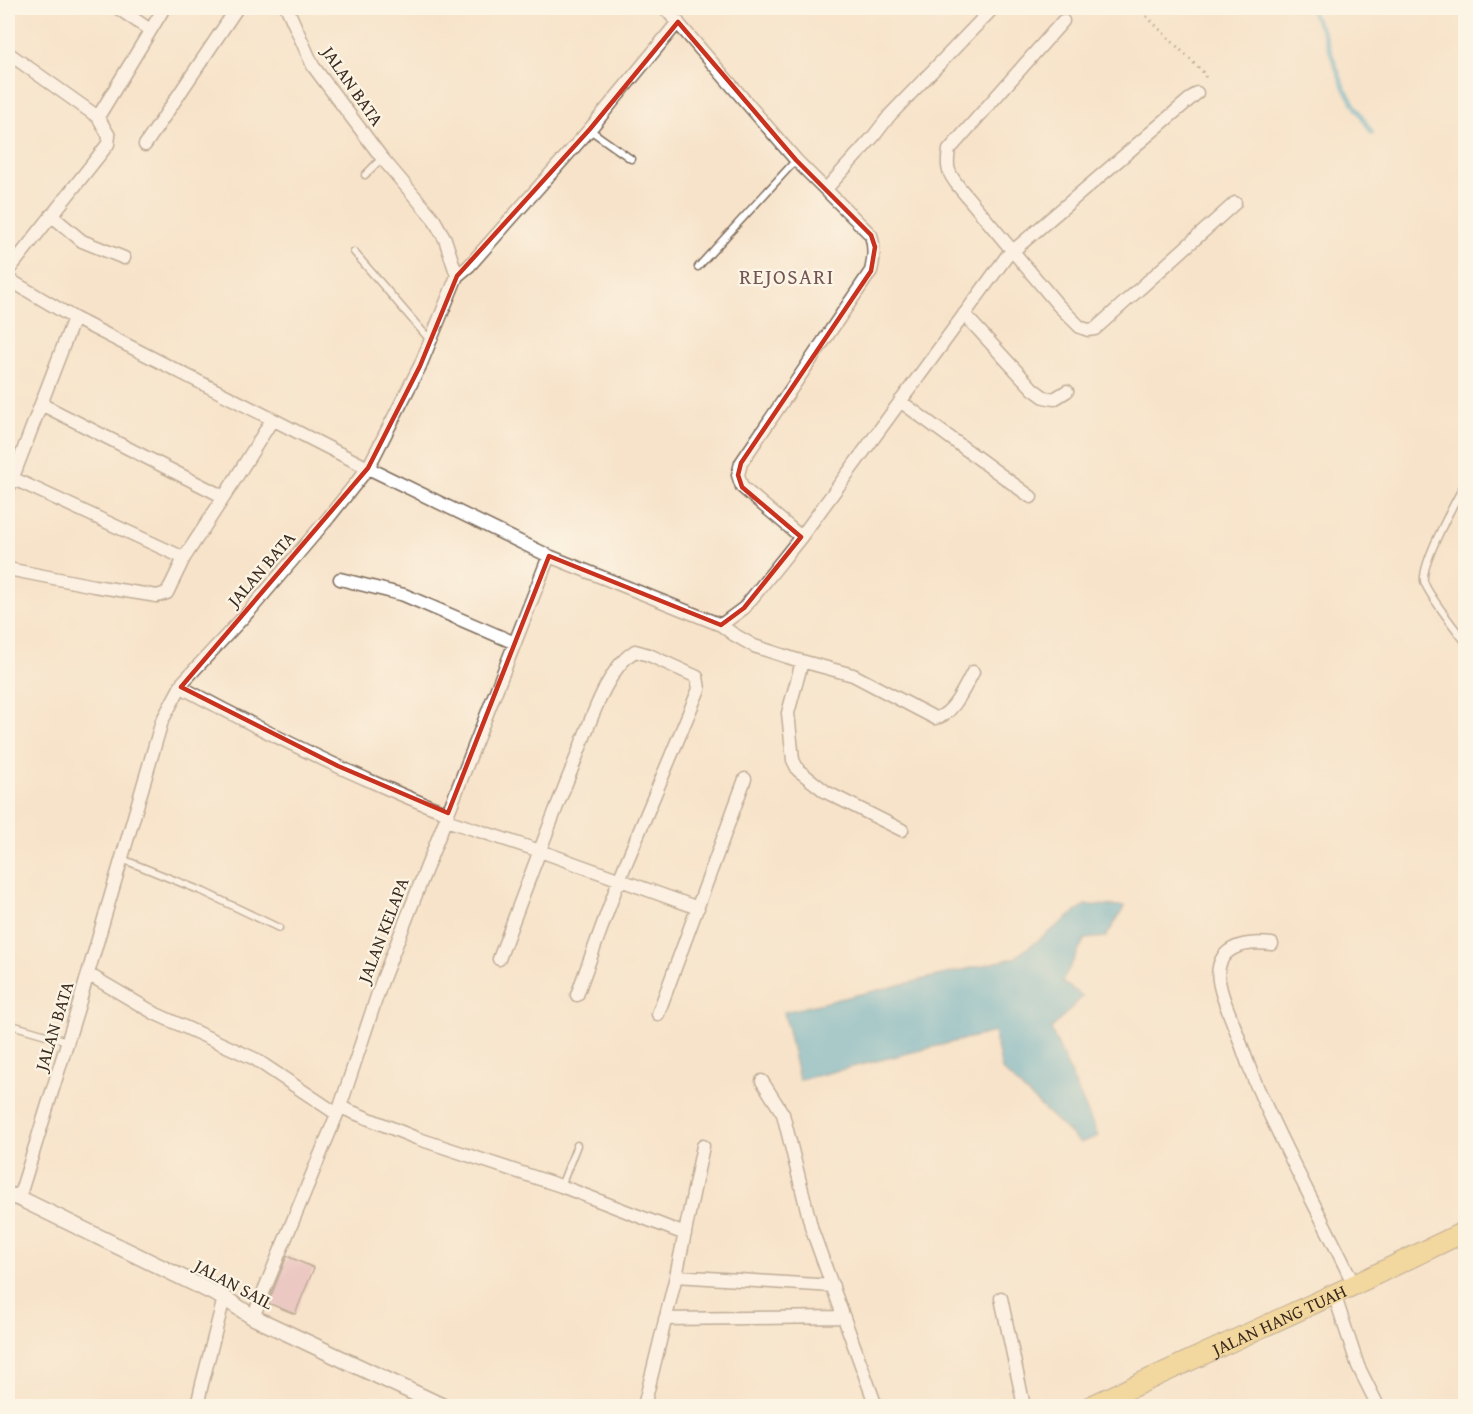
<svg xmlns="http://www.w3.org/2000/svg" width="1473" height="1414" viewBox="0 0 1473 1414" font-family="'Gentium Book Plus',serif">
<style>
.water{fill:#47a8c6;stroke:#416972;stroke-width:1.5}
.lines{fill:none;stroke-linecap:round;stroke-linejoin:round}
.stream{stroke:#47a8c6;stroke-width:4.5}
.building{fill:#dca6b9}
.service-casing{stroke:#7d6b5a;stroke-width:9}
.minor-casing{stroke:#7d6b5a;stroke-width:15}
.tertiary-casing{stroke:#7d6b5a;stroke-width:18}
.primary-casing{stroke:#7d6b5a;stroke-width:22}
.path{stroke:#7d6b5a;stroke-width:3;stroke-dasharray:1.5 4.5;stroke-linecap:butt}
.service{stroke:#fff;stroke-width:6}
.minor{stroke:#fff;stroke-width:12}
.tertiary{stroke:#fff;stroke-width:15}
.primary{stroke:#eac769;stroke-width:20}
.marked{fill:none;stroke:#c8321e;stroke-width:4.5;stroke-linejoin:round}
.labels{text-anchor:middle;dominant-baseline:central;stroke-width:4.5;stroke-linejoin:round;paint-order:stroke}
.street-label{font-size:18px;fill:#3b2a1e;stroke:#fcf5e5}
.quarter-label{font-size:21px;letter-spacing:1.5px;fill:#735554;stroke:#fcf5e5}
</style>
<rect width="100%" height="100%" fill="#fcf5e5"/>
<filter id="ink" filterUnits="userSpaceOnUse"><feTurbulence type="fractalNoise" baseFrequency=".0167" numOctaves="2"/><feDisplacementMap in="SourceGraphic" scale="12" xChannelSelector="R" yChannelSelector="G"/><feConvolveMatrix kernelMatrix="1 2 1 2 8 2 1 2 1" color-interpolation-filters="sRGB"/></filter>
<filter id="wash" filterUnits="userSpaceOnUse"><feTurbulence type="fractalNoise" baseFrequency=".008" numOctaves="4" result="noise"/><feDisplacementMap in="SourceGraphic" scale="24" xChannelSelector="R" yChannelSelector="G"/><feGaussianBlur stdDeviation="1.35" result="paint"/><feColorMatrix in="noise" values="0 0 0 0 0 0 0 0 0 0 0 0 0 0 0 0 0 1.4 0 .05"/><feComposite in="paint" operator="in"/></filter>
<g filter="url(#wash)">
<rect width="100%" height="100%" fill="#f7e3ca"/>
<!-- water -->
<path class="water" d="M1085 905 1125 906 1106 937 1085 939 1062 982 1083 996 1051 1029 1098 1136 1080 1143 1002 1070 994 1032 799 1080 784 1012 1014 958Z"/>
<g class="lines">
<!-- stream -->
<path class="stream" d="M1309 8 1323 32 1344 88 1372 133"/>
</g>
<g id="blocks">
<!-- building -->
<path class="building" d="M287 1256 314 1268 295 1314 268 1303Z"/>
</g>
</g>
<g filter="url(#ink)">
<use href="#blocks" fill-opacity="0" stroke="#7d6b5a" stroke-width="1.5"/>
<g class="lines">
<defs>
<path id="service" d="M590 130 631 159
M365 175 382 158
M354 252 430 340
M698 267 796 160
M1466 481C1456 500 1421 563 1424 581 1426 592 1457 631 1466 643
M122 859 204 892 279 928
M8 1024 67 1041
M561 1186 577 1145"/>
<path id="minor" d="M118 8 150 30
M665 8 796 160 871 235C875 248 874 258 871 271L741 463 738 475 742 487 801 537
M1063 21 949 150C946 168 948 173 959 187L1058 305 1080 327 1088 330 1095 329 1235 203
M8 53 98 117
M145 145 237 8
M826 189 873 137 890 115 993 8
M51 215 82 241 124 258
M8 271 108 144 109 136 98 117 164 8
M457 276 469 266 590 129 678 22
M8 279 74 318 368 468 549 556 721 625 744 608 801 537 1007 256 1197 93
M964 314 1033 389 1044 397 1054 399 1067 391
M900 401 1031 497
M41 404 224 497
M12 478 184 558
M8 490 74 318
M8 569 94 586 157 596 167 593 184 558 224 497 272 420
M340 579 404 595 515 643
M721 625 733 634 754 646 794 659 853 675 935 718C953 716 965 686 973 672
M802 662 788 713 793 760 798 770 826 792 902 830
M181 687C235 716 290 744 346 770 380 785 413 801 448 813
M446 820 540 851 698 908
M1272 944C1253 942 1224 943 1219 967 1215 986 1232 1018 1238 1036 1244 1052 1249 1068 1256 1084 1285 1152 1322 1217 1354 1285
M499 959C523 895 547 830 573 766 583 741 593 710 606 686 614 672 621 660 635 651L649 655 697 677 699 689 619 880 577 995
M88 974 156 1014 255 1059 337 1114
M658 1014 745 779
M762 1081 783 1114 812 1230 876 1406
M340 1107 416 1138 561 1186 685 1234
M19 1198 77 1011 162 721 183 682 251 609 329 517 368 468 420 366 457 276 445 239 433 218 382 158 313 66 287 8
M676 1276 833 1286
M1334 1294 1358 1366 1378 1406
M1001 1298 1024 1406
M253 1317 340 1107 382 981 549 556
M665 1319 844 1317
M197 1406 202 1384 224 1298
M644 1406 676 1276 703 1146"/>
<path id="tertiary" d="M8 1195 19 1198 224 1298 253 1317 442 1406"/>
<g id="primary">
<path id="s1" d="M1091 1406 1354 1285 1466 1231"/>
</g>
</defs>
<!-- service casing -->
<use href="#service" class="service-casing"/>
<!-- minor casing -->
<use href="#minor" class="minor-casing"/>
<!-- tertiary casing -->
<use href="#tertiary" class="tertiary-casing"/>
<!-- primary casing -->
<use href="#primary" class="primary-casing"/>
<!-- path -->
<path class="path" d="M1138 8 1205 74 1206 82"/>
<!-- service -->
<use href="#service" class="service"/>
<!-- minor -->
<use href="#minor" class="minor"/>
<!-- tertiary -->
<use href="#tertiary" class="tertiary"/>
<!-- primary -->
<use href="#primary" class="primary"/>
</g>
</g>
<!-- marked area -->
<path d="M0 0H1473V1414H0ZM678 22 796 160 871 235 875 247 871 271 741 463 738 475 742 487 801 537 744 608 721 625 549 556 448 813 338 766 181 687 368 468 420 366 457 276 590 129Z" fill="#f7e3ca" fill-opacity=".55" fill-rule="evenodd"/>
<path class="marked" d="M678 22 796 160 871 235 875 247 871 271 741 463 738 475 742 487 801 537 744 608 721 625 549 556 448 813 338 766 181 687 368 468 420 366 457 276 590 129Z"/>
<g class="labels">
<!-- street labels -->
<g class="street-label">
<text transform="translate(353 86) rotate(55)">JALAN BATA</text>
<text transform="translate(261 569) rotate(-49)">JALAN BATA</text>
<text transform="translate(383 930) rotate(-69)">JALAN KELAPA</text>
<text transform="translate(54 1026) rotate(-73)">JALAN BATA</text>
<text transform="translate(234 1284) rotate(28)">JALAN SAIL</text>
<text stroke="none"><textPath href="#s1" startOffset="207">JALAN HANG TUAH</textPath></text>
</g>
<!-- quarter labels -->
<g class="quarter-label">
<text x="787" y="276">REJOSARI</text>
</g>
</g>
<!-- margin -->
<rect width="1473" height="1414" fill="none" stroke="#fcf5e5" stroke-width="30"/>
</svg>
